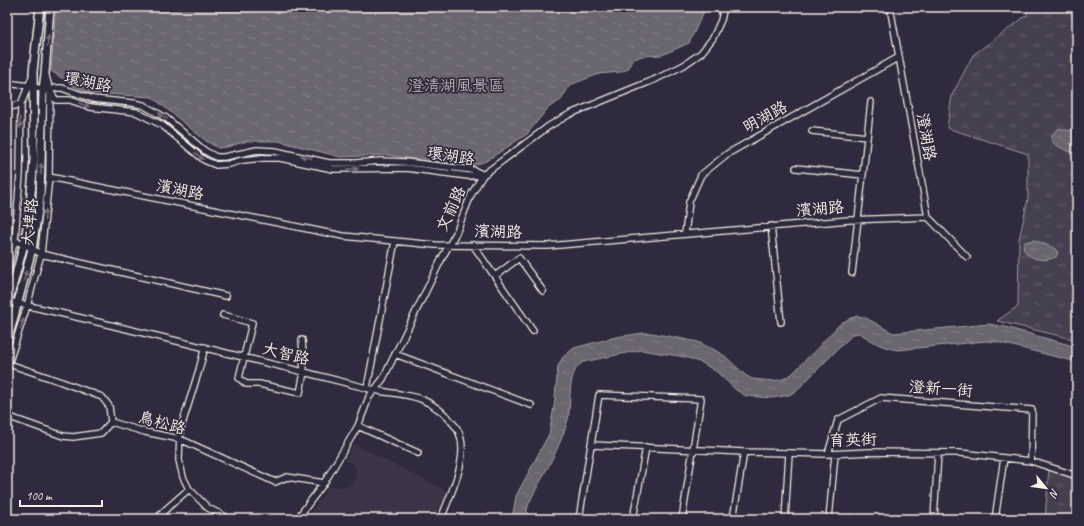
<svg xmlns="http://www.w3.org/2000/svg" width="1084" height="526" viewBox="0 0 1084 526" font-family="Caveat,'LXGW WenKai TC',sans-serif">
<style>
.built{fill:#3b3647}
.grass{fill:url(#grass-tufts);stroke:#9c989c}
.water{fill:url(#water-ripples);stroke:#a19ea0}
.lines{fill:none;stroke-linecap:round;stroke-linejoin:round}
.minor-casing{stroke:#f4f1e8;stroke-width:8}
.major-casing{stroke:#f4f1e8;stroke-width:10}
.minor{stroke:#2f2a3d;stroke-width:5.5}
.major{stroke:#2f2a3d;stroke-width:7}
.oneway{fill:#747079}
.labels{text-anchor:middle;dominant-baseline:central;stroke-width:3.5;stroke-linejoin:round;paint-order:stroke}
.street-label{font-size:16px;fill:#f4f1e8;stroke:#2f2a3d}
.park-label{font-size:16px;fill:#b7b3b3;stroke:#2f2a3d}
</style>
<defs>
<pattern id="grass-tufts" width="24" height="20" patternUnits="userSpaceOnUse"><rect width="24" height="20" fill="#454050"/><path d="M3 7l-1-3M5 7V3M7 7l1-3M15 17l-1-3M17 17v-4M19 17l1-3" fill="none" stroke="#605c69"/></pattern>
<pattern id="water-ripples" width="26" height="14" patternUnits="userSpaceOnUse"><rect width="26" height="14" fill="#6a6670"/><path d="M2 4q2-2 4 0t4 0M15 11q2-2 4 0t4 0" fill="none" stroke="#807c84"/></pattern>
</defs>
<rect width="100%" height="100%" fill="#2f2a3d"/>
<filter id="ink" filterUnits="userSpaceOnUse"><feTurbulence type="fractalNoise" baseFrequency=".025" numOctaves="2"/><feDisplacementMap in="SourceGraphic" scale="8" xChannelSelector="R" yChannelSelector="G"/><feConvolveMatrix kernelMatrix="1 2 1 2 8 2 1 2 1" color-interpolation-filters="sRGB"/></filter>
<g filter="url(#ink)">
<!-- built -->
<path class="built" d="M354 444 447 491 436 519H307L329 486 346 487 356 479 357 471 352 463 345 461Z"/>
<!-- grass -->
<path class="grass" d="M1028 7H1077V340L997 321 1018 306 1019 240 1028 198V154L947 128 952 95 973 55 1027 15Z
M1049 467 1077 476V519H1045Z"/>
<!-- water -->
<path class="water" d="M56 7H706L689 43 662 55 642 56 632 60 628 69 621 72 599 74 570 85 561 100 548 108 527 134 486 161 469 167 386 155 341 157 278 141H247L227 147 218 148 206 141 152 97 89 93 75 87 51 71Z
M1060 128 1065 130 1077 131V153C1068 152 1058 147 1051 141 1052 134 1054 131 1060 128Z
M1034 240 1054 248 1058 252 1056 257C1044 262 1029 260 1023 248L1025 242Z
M858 316 866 318 893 333 989 324 1005 327 1077 347V362L997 342 986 341 898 350C882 348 872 341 859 333L853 334 796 391 789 395 772 398 746 396 736 390 717 372 702 363 685 357 641 350 583 362C566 373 572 401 568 419 562 445 541 479 529 503L527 510V519H512L516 496 549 434 554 407 558 366 563 357 574 348 616 337 643 333H652L698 342 713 349 725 356 745 375 752 379 774 381 783 379 792 374 841 323 851 318Z"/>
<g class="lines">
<defs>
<path id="minor" d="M890 7 928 217 967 257
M7 83 29 86 46 90
M50 91 56 100H70L90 107 136 112 162 125 204 160 216 165 229 164 243 160 263 158H280L333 169 406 168 468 176 483 175
M50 91 55 88H62L93 99 133 103 143 105 166 118 205 151 216 157H224L257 150 275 151 329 163H356L381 161 405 162 473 170 482 174
M7 108 21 104
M812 131 867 137
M796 168 863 175
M49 177 343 236 435 245 548 246 849 220 928 217
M771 226 781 322
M685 234 689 202 701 175 727 154 899 57
M7 238 24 244 41 254 226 296
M473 245 533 331
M7 270 15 240 20 174 21 104 32 77
M852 273 871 102
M495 276 519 258 543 291
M7 301C106 323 205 348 304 372 327 378 350 384 374 390 389 393 407 394 421 399 435 405 447 415 456 427 473 452 450 494 441 519
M223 315 252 323 239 378 246 384H259L300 393 304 372 302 340
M205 347 199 370 180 431 179 460 183 477 189 489 208 508 230 519
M395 354 531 405
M9 364 59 381 102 397 109 406 111 422 145 432 180 439 275 482 287 477 324 483
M7 368 27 306 41 254 49 177 50 91 46 76
M367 388 395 241
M7 416 63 436 73 437 101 433 111 422
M358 426 418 453
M592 445 744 452
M828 454 838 420 881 398 1032 410 1031 461
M157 519 165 510 189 489
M297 519 324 483 358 426 369 397 383 379 443 256 456 233 471 195 483 175 549 126 570 114 656 79 684 65 701 53 713 38 721 20 724 7
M579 519 599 395 701 399 682 519
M633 519 646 447
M733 519 744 452 828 454 871 452 960 453 1031 461 1077 476
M785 519 789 453
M829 519 835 454
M843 519 851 518 852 519
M934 519 938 453
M995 519 1004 458"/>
<path id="major" d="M7 307 24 244 29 216 34 159 33 72 40 7
M7 343 32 249 40 198 43 89 45 74 50 7"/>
</defs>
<!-- minor casing -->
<use href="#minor" class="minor-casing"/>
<!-- major casing -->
<use href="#major" class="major-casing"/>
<!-- minor -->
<use href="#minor" class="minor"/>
<!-- major -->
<use href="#major" class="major"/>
</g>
<!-- one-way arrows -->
<defs><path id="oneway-solid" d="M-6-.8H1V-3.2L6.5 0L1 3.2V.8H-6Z"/></defs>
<g class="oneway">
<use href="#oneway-solid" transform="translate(48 41) rotate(-84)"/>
<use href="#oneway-solid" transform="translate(84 105) rotate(19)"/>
<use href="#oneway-solid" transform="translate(163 116) rotate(-145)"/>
<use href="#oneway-solid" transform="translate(20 123) rotate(91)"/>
<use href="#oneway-solid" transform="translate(199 156) rotate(38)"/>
<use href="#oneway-solid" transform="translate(306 157) rotate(-167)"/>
<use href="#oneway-solid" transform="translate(41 169) rotate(-89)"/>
<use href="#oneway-solid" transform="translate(353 169) rotate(-1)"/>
<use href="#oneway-solid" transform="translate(45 215) rotate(-84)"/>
<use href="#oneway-solid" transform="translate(25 276) rotate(-76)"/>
<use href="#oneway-solid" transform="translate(22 324) rotate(-72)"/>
</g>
</g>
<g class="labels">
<!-- street labels -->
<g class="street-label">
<text transform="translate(88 82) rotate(12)">環湖路</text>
<text transform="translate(765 117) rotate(-29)">明湖路</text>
<text transform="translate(926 137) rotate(80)">澄湖路</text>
<text transform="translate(451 156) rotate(9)">環湖路</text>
<text transform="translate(180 190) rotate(11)">濱湖路</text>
<text transform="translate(451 209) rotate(-65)">文前路</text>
<text transform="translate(820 209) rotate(-5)">濱湖路</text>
<text transform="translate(30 222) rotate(-84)">大埤路</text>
<text transform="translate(498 232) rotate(1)">濱湖路</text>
<text transform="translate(286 354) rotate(14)">大智路</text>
<text transform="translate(941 389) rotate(4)">澄新一街</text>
<text transform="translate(162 423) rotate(15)">鳥松路</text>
<text transform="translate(853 440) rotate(-1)">育英街</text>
</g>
<!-- park labels -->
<g class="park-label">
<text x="456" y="86">澄清湖風景區</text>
</g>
</g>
<!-- margin -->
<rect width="1084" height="526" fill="none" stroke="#2f2a3d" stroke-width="24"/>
<rect x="12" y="12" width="1060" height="502" fill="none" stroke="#f4f1e8" stroke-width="1.5" filter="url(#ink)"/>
<!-- north arrow -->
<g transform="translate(1046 488) rotate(119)" stroke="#2f2a3d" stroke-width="3" paint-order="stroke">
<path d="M0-3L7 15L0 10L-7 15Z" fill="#f4f1e8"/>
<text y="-6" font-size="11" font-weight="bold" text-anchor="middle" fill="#f4f1e8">N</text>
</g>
<!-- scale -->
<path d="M20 500v6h82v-6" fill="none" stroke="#f4f1e8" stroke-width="2"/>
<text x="26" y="500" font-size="12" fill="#f4f1e8" stroke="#2f2a3d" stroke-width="3" paint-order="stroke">100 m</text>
</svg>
